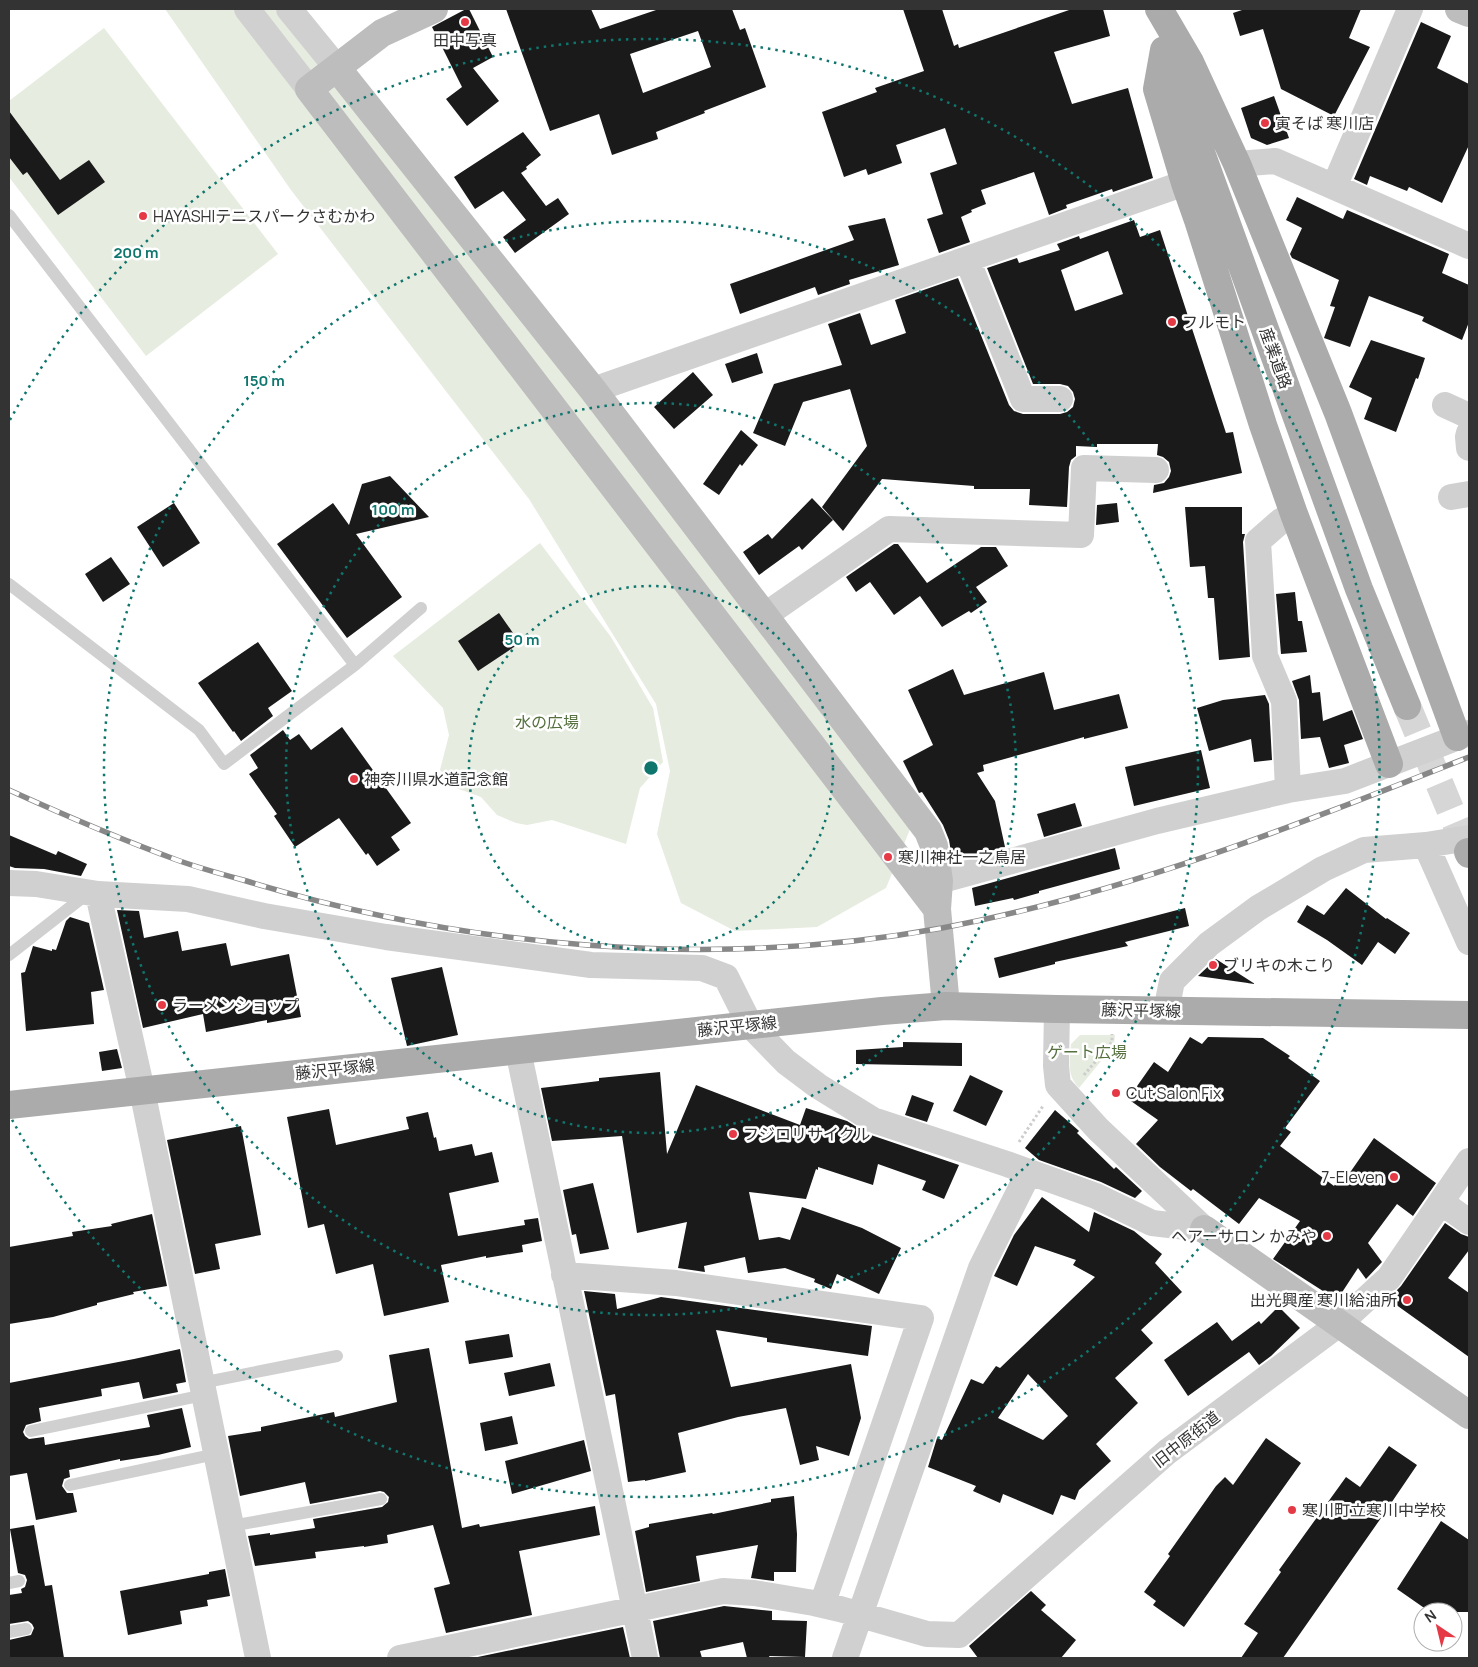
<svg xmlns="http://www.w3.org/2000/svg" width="1478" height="1667" viewBox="0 0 1478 1667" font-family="Manrope,'Noto Sans JP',sans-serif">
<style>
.green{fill:#e6ecdf}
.building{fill:#1a1a1a;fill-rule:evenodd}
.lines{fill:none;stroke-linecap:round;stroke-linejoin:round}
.primary-tunnel{stroke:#d6d6d6;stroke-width:28;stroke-dasharray:28 14;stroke-linecap:butt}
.path{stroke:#cdcdcd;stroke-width:3;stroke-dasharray:2.5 2.5;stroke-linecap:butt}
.lane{stroke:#d0d0d0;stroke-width:12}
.street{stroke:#d0d0d0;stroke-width:26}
.secondary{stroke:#bdbdbd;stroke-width:28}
.primary{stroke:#ababab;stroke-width:28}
.rail-casing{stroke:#888;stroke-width:5.5}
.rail{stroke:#fff;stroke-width:4;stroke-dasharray:11;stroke-linecap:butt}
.ring{fill:none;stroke:#0f766e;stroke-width:2.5;stroke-dasharray:2.5 5}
.poi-dot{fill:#e63946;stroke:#fff;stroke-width:2}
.labels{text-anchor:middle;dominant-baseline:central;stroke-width:5;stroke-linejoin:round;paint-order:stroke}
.poi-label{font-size:16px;fill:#333;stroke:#fff;text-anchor:start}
.street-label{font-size:16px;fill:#333;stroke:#fff}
.park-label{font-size:16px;fill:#56703f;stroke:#fff}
.centre{fill:#0f766e;stroke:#fff;stroke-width:2.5}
.ring-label{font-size:15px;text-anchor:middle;font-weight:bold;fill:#0f766e;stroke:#fff;stroke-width:5;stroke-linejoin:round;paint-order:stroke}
</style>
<rect width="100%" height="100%" fill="#fff"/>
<!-- green -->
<path class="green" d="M165 9H292L913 822 886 888 817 927 735 931 681 903 657 834 670 771 656 704 529 499 291 190Z
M104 28 278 254 146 356 9 177V101Z
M540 543 611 637 653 708 663 762 640 788 626 844 552 820 527 825 516 823 497 815 481 797 456 788 440 770 449 735 443 708 393 656Z
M1080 1035H1115L1114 1045 1079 1088C1066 1074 1070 1062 1071 1044Z"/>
<!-- building -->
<path class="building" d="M466 9H469L493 57 473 68 499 101 467 126 446 99 462 87 432 27Z
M506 9H591L600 29 659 9H732L740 30 745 28 766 87 704 111 705 113 656 132 658 139 612 155 599 114 550 131ZM698 31 711 67 643 93 630 54Z
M903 9H942L954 46 958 44 959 48 1072 9H1103L1110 36 1054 52 1072 104 1128 88 1153 178 1113 192 1112 189 1066 205 1067 208 1049 215 1034 172 981 190 986 204 971 210 972 212 961 217 970 242 939 253 927 219 943 214 930 173 957 164 945 128 896 145 902 163 868 175 866 169 844 177 822 112 877 92 875 88 924 71Z
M1245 9H1361L1349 38 1370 47 1334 116 1281 89 1263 29 1240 36 1233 13Z
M1421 22 1451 36 1437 68 1469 84V145L1442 203 1409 187 1407 191 1370 176 1367 185 1354 179Z
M1274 96 1289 138 1267 145 1251 138 1241 108Z
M9 111 60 180 89 160 105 182 58 215 27 172 23 175 9 157Z
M523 132 541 155 526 167 527 169 521 173 546 206 558 198 569 214 515 253 503 237 526 220 503 191 475 209 454 177Z
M1297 197 1343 219 1347 210 1449 254 1442 273 1469 285V322L1462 340 1422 321 1424 317 1369 296 1350 347 1324 338 1335 307 1330 306 1339 280 1292 258 1290 254 1302 228 1286 220Z
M885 218 899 265 849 280 850 284 818 295 815 287 740 314 730 284 854 240 848 226Z
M1134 220 1140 237 1160 230 1226 433 1233 432 1242 473 1153 493 1154 485 1164 483 1169 477 1171 471 1169 462 1163 457 1157 455 1158 444H1097V447L1076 446V456L1071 460 1069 467 1067 507 1029 505 1030 489H974V486L882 479 843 531 822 507 867 446 850 389 803 402 785 446 753 433 774 384 842 365 828 324 860 313 871 345 906 333 895 300 958 278 1009 405 1014 411 1023 414H1060L1067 412 1073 407 1075 399 1073 392 1068 386 1060 384H1033L987 268 1017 258 1019 263 1060 250 1057 244 1079 236 1080 239ZM1108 251 1123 294 1075 311 1061 270Z
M1371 340 1425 358 1418 379 1416 378 1396 432 1364 419 1372 398 1349 387Z
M757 353 763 373 732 383 725 364Z
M693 372 713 395 674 429 654 407Z
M741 430 758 445 742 466 740 464 719 495 703 484Z
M390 476 429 517 356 534 402 597 347 638 277 544 333 503 349 525 362 484Z
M812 498 833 520 802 550 799 546 759 575 743 552 768 534 772 539Z
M174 503 200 543 163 567 137 527Z
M1117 503 1119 522 1096 525 1097 505Z
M1185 507H1242V534H1245L1243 542 1250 657 1219 660 1214 598H1208L1205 566 1190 567Z
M894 544H898L927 583 981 547H996L1008 566 976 587 987 602 971 613 969 611 942 627 920 596 894 615 870 582 856 592 846 577Z
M111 557 130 584 103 602 85 574Z
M1295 592 1298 621H1302L1307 652 1281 654 1276 594Z
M499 613 520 643 478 671 458 641Z
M258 642 292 691 268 708 273 716 241 741 234 731 233 732 198 683Z
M953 669 964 695 1044 672 1054 710 1119 694 1128 728 1084 739V737L983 765 984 771 977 773 995 801 1005 847 966 858V856L952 858 949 840 943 825 922 792 919 793 903 761 933 745 908 690Z
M1310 675 1312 693 1320 692 1323 721 1352 710 1363 739 1344 745 1349 763 1329 768 1320 737 1301 739 1299 700 1292 681Z
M1265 695 1269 704 1272 760 1254 762 1251 739 1209 751 1197 708 1223 700Z
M342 727 411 823 391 837 400 850 377 866 368 853 366 855 339 818 295 847 274 816 277 814 249 774 258 768 250 755 283 730 290 740 299 734 311 750Z
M1201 750 1210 788 1134 806 1125 767Z
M1075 803 1082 826 1044 837 1037 814Z
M9 835 56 855 58 851 87 864 81 876 44 869 15 868 9 866Z
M1115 848 1120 869 1039 891V893L1014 900 1013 898 975 906 972 888Z
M1346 888 1386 919 1387 918 1410 933 1395 954 1378 942 1362 965 1327 940 1297 922 1307 905 1324 915Z
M1185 908 1189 926 1125 942 1128 946 1055 962V964L999 978 994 958Z
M117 910 139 911 144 938 178 931 182 951 226 943 231 966 289 954 301 1017 267 1023V1020L206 1032 203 1014 143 1028Z
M70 917 89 923 104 990 91 992 94 1024 26 1031 21 973 25 972 33 946 52 951V949L56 950 66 921Z
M1216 959 1255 984 1198 976Z
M442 967 458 1035 407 1046 391 978Z
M1190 1037 1202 1044 1208 1037 1263 1038 1290 1056 1288 1058 1320 1081 1285 1128 1291 1132 1280 1146 1334 1186 1337 1181 1342 1184 1374 1138 1436 1183 1413 1216 1397 1204 1368 1243 1382 1262 1366 1279 1358 1268 1337 1300 1273 1259 1300 1221 1259 1198 1239 1224 1193 1189 1191 1191 1160 1167 1136 1144 1158 1120 1128 1099 1154 1062 1168 1072Z
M903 1042 962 1043V1066L856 1064V1050L903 1047Z
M117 1049 122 1068 102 1071 99 1052Z
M660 1072 667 1154 696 1085 800 1125 806 1108 847 1121 868 1134 959 1165 944 1199 922 1190 926 1181 878 1164 873 1185 818 1167V1170L816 1169 806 1199 749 1192 759 1240 779 1237 790 1240 802 1207 862 1228 901 1248 879 1294 837 1274 831 1289 814 1282 815 1279 785 1268 748 1273 745 1257 704 1266 705 1272 678 1268 687 1222 637 1233 622 1136 552 1141 541 1088 599 1081V1078Z
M970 1075 1003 1091 986 1126 953 1111Z
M912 1095 934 1103 927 1122 905 1115Z
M329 1109 336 1145 409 1129 406 1117 428 1112 434 1138 436 1137 439 1151 472 1144 475 1156 492 1152 499 1182 449 1193 458 1236 525 1225 524 1220 538 1218 542 1241 522 1245 523 1252 486 1258V1256L441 1265 449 1302 384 1316 373 1264 336 1274 324 1224 308 1228 287 1117Z
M1055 1110 1078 1130 1079 1131 1077 1133 1114 1169 1116 1167 1142 1191 1135 1198 1101 1182 1039 1160 1025 1148Z
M241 1126 261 1235 215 1244 220 1269 195 1274 167 1140Z
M593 1183 609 1249 580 1254 576 1234 572 1235 563 1190Z
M1042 1197 1089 1232 1094 1212 1134 1231 1162 1254 1155 1263 1182 1292 1141 1330 1153 1343 1115 1378 1138 1403 1096 1444 1111 1461 1079 1490 1075 1500 1061 1495 1053 1515 1003 1494 1000 1503 973 1491 976 1486 928 1467 937 1438 942 1440 971 1379 983 1384 996 1366 1000 1368 1095 1277 1073 1265 1076 1260 1035 1246 1017 1286 994 1276 1014 1235ZM1028 1374 1068 1416 1043 1440 998 1418Z
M152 1214 167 1286 133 1292 134 1294 97 1303V1305L53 1317 9 1324V1247L73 1236 72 1232 112 1226 111 1224Z
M1445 1223 1461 1234 1469 1237V1250L1448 1278 1469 1293V1357L1388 1299 1401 1286Z
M584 1291 615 1294 617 1309 661 1297 872 1326 868 1356 767 1342V1338L716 1330 731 1387 851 1364 861 1418 849 1456 816 1446 819 1460 800 1465 786 1408 738 1417 678 1433 686 1472 645 1481V1480L628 1482 615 1394 606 1396Z
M1275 1310H1282L1300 1328 1271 1356 1259 1365 1249 1352 1188 1396 1164 1360 1217 1322 1232 1341 1259 1321 1261 1324Z
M509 1334 513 1357 469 1364 465 1341Z
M429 1348 462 1528 479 1524 480 1527 595 1506 600 1535 519 1551 532 1615 446 1633 434 1588 450 1584 433 1525 387 1535 388 1543 364 1547V1546L315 1552 316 1558 255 1566 248 1536 270 1533V1535L315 1528 313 1519 382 1507 388 1502 389 1497 384 1492 380 1491 310 1504 305 1482 240 1496 228 1436 261 1431V1427L334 1412 335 1417 397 1402 389 1355Z
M180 1349 186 1382 176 1384 178 1392 143 1399 139 1382 101 1389 102 1396 39 1408 41 1421 26 1425 23 1432 25 1436 29 1439 44 1437 45 1445 150 1427 147 1415 182 1408 191 1447 158 1455 120 1461V1459L69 1470 70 1477 64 1479 62 1486 67 1493H73L77 1512 36 1520 27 1473 9 1476V1383L134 1359Z
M550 1363 555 1386 509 1396 504 1373Z
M512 1416 518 1444 485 1451 480 1423Z
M1266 1438 1301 1463 1184 1627 1153 1605 1156 1601 1144 1592 1170 1556 1168 1554 1216 1486 1225 1477 1233 1485Z
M584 1440 591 1471 512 1494 505 1461Z
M1389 1446 1417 1465 1381 1518 1283 1658H1241L1258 1633 1244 1624 1281 1572 1279 1570 1346 1477 1360 1487Z
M794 1496 797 1534 796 1572H774V1581L751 1578 758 1545 696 1556 700 1581 646 1592 635 1531 649 1527V1524L712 1513 713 1514 771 1502V1499Z
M1441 1521 1469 1540V1612H1430L1397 1589Z
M34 1525 45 1586 52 1585 64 1658H9V1640L31 1635 34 1628 32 1624 28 1621 9 1624V1595L22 1593 21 1589 25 1587 27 1580 25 1575 18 1573 10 1529Z
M225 1569 230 1596 207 1600 208 1606 180 1611 182 1624 128 1635 120 1591 209 1574V1572Z
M1031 1591 1046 1605 1041 1610 1076 1640 1061 1658H978L969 1646Z
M724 1606 772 1611V1620L807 1621 805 1657 769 1656 770 1658H747L743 1642 700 1651 702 1658H660L653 1621Z
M623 1627 630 1658H473Z"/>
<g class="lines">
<!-- primary-tunnel -->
<path class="primary-tunnel" d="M1407 706 1468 852"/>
<!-- path -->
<path class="path" d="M1084 1075 1112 1042V1034
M1019 1142 1043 1106"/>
<!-- lane -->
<path class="lane" d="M9 215 355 665
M9 584 199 730 224 764 355 665 421 608
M9 955 87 894
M201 1383 337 1356
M31 1431 204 1395
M70 1485 216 1454
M231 1526 381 1499
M9 1583 19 1581
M9 1632 26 1629"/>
<!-- street -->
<path class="street" d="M247 9 309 89
M289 9 337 68
M1237 164 1275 161 1469 246
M1334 187 1410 9
M967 259 1023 399H1060
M593 390 1185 183
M1445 405 1469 416
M1469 433 1468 437 1469 448
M1451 497 1469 494
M764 616 889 529 1081 535 1084 468 1156 470
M1288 790 1284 701 1265 656 1258 541 1281 521 1294 514
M1426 845 1469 942
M939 881 1157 821 1288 790 1345 781 1469 733
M9 883 36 884 98 894 188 899 264 916 386 937 591 965 702 968 726 977 750 1025 786 1062 818 1086 873 1120 1007 1164 1096 1196 1152 1223 1204 1229
M98 894 142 1090 258 1658
M1057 1009 1056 1066 1058 1085 1098 1129 1204 1229
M1166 1011 1172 981 1209 944 1258 908 1323 869 1364 850 1426 845 1469 838
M518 1050 645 1658
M1441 1202 1469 1222
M564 1275 676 1283 921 1318 822 1605
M400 1658 723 1591 754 1593 814 1603 840 1609 927 1634 959 1635 1167 1452 1339 1324 1389 1278 1469 1161
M845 1658 981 1268 1029 1172"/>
<!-- secondary -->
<path class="secondary" d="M434 9 382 33 309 89 937 909
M1459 9 1469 13
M337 68 593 390 928 831 934 846 939 881 937 909 946 1006
M1204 1229 1469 1415"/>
<!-- primary -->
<path class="primary" d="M1159 9 1190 62 1237 164 1338 413 1457 737
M1164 50 1157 89 1185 183 1198 220 1263 425 1294 514 1389 764
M1165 53 1359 589 1407 706
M1468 852 1469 854
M9 1105 882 1011 946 1006 1057 1009 1469 1015"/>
<defs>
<path id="rail" d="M9 790C64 815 120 839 177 860 199 868 221 874 243 880 465 948 712 970 942 928 1124 894 1297 825 1469 757"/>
</defs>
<!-- rail casing -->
<use href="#rail" class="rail-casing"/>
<!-- rail -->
<use href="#rail" class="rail"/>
</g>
<!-- distance rings -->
<g class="ring">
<circle cx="651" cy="768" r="182"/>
<circle cx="651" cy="768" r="365"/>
<circle cx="651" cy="768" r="547"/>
<path d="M10 420A729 729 0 1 1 10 1116"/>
</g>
<!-- markers -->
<g class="poi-dot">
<circle cx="465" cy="22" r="5"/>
<circle cx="1265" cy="123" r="5"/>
<circle cx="143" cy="216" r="5"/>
<circle cx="1172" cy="322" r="5"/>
<circle cx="354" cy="779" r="5"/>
<circle cx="888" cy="857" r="5"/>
<circle cx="1213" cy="965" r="5"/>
<circle cx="162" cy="1005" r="5"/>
<circle cx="1116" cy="1093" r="5"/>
<circle cx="733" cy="1134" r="5"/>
<circle cx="1394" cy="1177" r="5"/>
<circle cx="1327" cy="1236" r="5"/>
<circle cx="1407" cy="1300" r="5"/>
<circle cx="1292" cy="1510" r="5"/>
</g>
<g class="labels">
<!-- poi labels -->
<g class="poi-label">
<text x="465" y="40" text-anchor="middle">田中写真</text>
<text x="1275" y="123">寅そば 寒川店</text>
<text x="153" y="216">HAYASHIテニスパークさむかわ</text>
<text x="1182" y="322">フルモト</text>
<text x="364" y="779">神奈川県水道記念館</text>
<text x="898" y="857">寒川神社一之鳥居</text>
<text x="1223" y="965">ブリキの木こり</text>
<text x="172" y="1005">ラーメンショップ</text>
<text x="1126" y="1093">Cut Salon Fix</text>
<text x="743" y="1134">フジロリサイクル</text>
<text x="1384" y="1177" text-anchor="end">7-Eleven</text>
<text x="1317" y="1236" text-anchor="end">ヘアーサロン かみや</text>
<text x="1397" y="1300" text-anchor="end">出光興産 寒川給油所</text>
<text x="1302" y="1510">寒川町立寒川中学校</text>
</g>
<!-- street labels -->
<g class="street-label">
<text transform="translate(1276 358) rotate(70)">産業道路</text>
<text transform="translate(1141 1010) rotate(1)">藤沢平塚線</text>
<text transform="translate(737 1026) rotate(-6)">藤沢平塚線</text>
<text transform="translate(335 1069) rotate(-6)">藤沢平塚線</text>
<text transform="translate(1186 1439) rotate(-38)">旧中原街道</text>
</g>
<!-- park labels -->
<g class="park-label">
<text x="547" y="722">水の広場</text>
<text x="1087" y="1052">ゲート広場</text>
</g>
</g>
<circle cx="651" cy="768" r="8" class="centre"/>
<g class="ring-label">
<text x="136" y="258">200 m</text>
<text x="264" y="386">150 m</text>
<text x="393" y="515">100 m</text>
<text x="522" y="645">50 m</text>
</g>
<!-- border -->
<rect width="1478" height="1667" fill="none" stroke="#333333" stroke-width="20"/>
<!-- north arrow -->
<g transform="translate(1438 1627) rotate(325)"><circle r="24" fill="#ffffff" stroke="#adadad"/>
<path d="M0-4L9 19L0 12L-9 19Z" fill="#e63946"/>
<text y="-8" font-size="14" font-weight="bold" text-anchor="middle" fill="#333333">N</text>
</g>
</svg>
